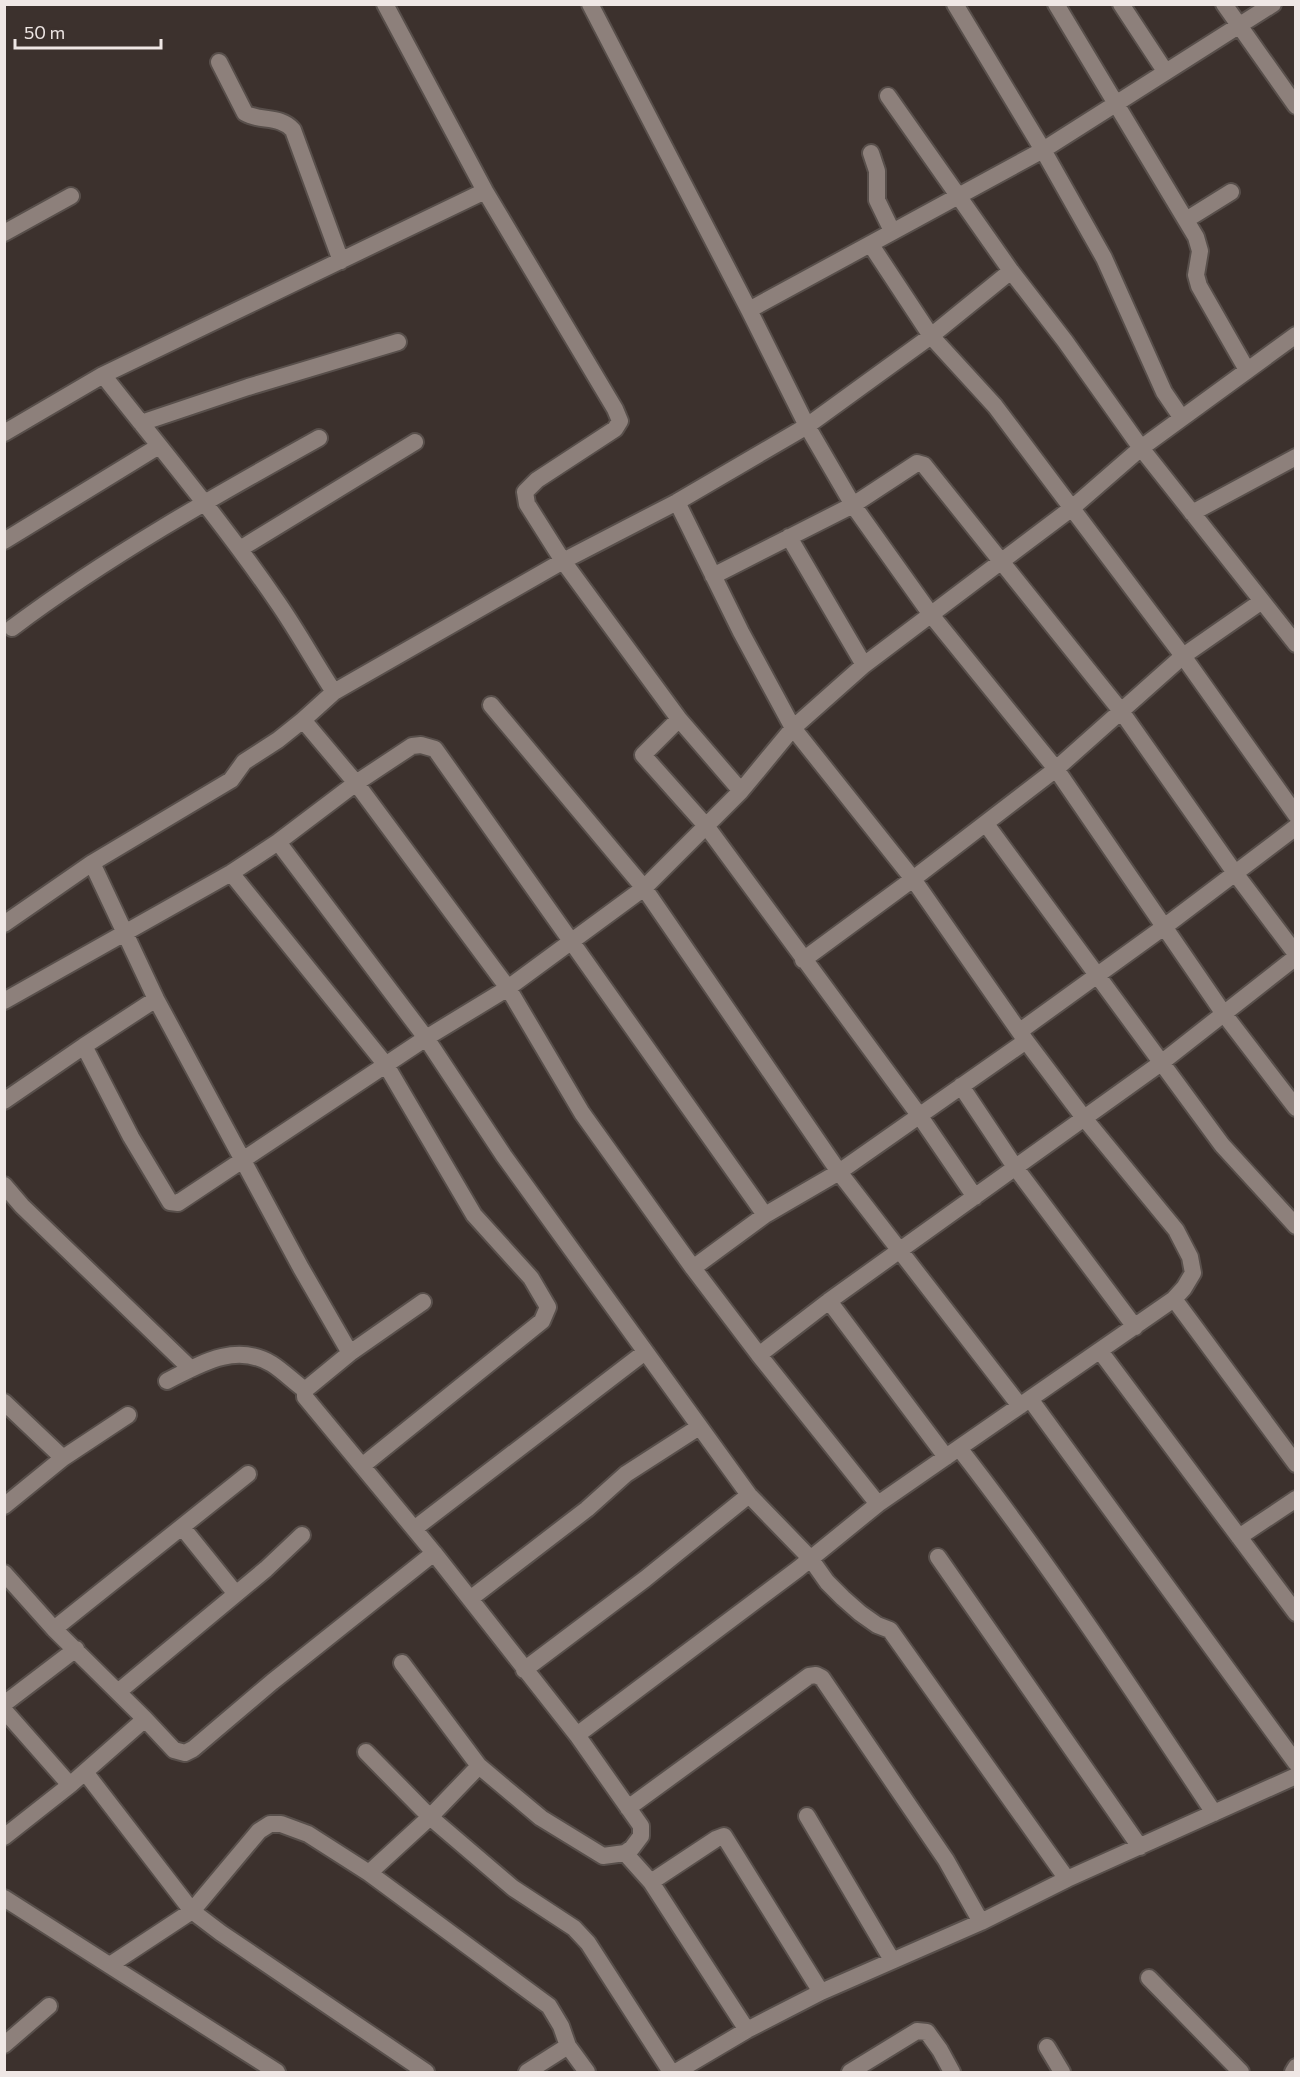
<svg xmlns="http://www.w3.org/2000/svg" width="1300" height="2077" viewBox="0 0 1300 2077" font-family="Commissioner,sans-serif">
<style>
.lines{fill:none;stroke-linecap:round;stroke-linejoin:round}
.minor-casing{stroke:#584f4b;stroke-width:20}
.minor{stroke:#8d807b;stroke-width:16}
</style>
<rect width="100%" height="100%" fill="#3c312d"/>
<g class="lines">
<defs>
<path id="minor" d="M385 4 485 191 615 409 620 421 615 429 537 480 525 492 527 504 563 561 679 719 741 791
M590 4 749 310 807 426 931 336 1011 271
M955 4 1043 150 1104 258 1164 392 1181 417
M1056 4 1196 237 1200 251 1196 275 1199 286 1247 370
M1121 4 1165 71
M1224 4 1296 106
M219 62 245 113C260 122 280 115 293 130L341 261
M888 96 1011 271 1065 341 1141 448 1296 644
M871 153 877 171V200L892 231
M1186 220 1231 192
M4 233 71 196
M871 245 931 336 995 406 1183 656 1296 815
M749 310 1043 150 1273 4
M103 375C162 450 224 524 278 603 298 632 315 663 334 692L303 720 356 783 508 988 582 1113 693 1268 759 1355 878 1504
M141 423 248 387 398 342
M4 433 103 375 485 191
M1192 513 1296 457
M789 537 864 665
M4 541 159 446
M240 549 415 442
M713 576 853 505 917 463 924 465 1121 711 1235 873 1296 954
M12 628C108 556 215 496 319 438
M334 692 563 561 677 502 807 426 853 505 932 616 1056 769 1224 1014 1296 1108
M491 705 644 888 839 1172 1020 1406
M679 719 643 755 707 827 919 1115 975 1197
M303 720 278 740 244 762 231 780 92 863 156 999 301 1268 350 1353 305 1390V1397L434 1553 577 1735 641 1826V1836L632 1848 625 1853
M986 824 1222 1145 1296 1226
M278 842 426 1038 504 1156 749 1495 810 1558 827 1582 843 1598 860 1613 877 1625 890 1630 1067 1879
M231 873 386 1065 474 1215 531 1278 548 1307 542 1321 362 1466
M4 924 92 863
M803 960 913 879 1056 769 1183 656 1262 601
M4 1001 231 873 278 842 356 783 412 746 421 745 435 749 765 1215
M1020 1031 1164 927 1296 827
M84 1046 131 1137 170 1202 178 1203 426 1038 508 988 644 888 741 791 793 728 864 665 1072 508 1141 448 1296 335
M961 1086 1015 1167 1135 1327
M4 1101 84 1046 156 999
M4 1185 22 1206 191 1369
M693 1268 765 1215 839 1172 1026 1041
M1174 1299 1296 1464
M829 1301 946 1457
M1100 1351 1296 1613
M350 1353 423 1302
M759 1355 829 1301 1161 1063 1296 957
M167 1381C200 1364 236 1342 272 1364 283 1371 294 1382 305 1390
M1030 1399 1296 1763
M4 1402 63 1458
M959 1448C1050 1565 1132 1689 1214 1813
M4 1506 63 1458 128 1415
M182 1527 236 1594
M414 1529 645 1352
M1239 1537 1296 1499
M938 1557 1140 1847
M4 1573 54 1629 145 1719 70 1785 4 1837
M470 1599 587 1509 626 1474 699 1427
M54 1629 248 1474
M402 1663 479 1766 541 1818 603 1856 625 1853 651 1882 747 2030
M524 1670 645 1579 749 1495
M118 1692 266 1569 302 1535
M4 1704 76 1649
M4 1710 70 1785
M145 1719 174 1750 185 1753 193 1749 272 1682 434 1553
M577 1735 798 1569 878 1504 1174 1299 1184 1288 1193 1273 1190 1257 1176 1230 1084 1118 1026 1041 913 879 793 728 741 632 677 502
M366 1752 430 1817 479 1766
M85 1772 192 1911 259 1831 270 1824H281L308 1834 369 1873 549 2006 561 2026 568 2046 587 2072
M628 1808 809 1676 816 1675 822 1678 946 1860 981 1922
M807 1816 892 1960
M369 1873 430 1817 513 1888 574 1928 588 1943 671 2072
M651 1882 716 1839 724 1836 821 1992
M4 1898 277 2072
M110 1965 192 1911 221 1933 426 2072
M1149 1978 1241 2072
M4 2045 49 2006
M1047 2047 1062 2072
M527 2072 568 2046
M676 2072 747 2030 821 1992 981 1922 1067 1879 1296 1776
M850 2072 917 2031 927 2032 940 2050 952 2072
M1293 2072 1296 2067"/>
</defs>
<!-- minor casing -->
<use href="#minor" class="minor-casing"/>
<!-- minor -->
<use href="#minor" class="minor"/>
</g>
<!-- border -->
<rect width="1300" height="2077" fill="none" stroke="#efe7e5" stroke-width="12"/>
<!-- scale -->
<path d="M15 39v9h146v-9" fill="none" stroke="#efe7e5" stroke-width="3"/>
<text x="24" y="39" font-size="18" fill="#efe7e5" stroke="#3c312d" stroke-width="4.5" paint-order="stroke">50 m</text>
</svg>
